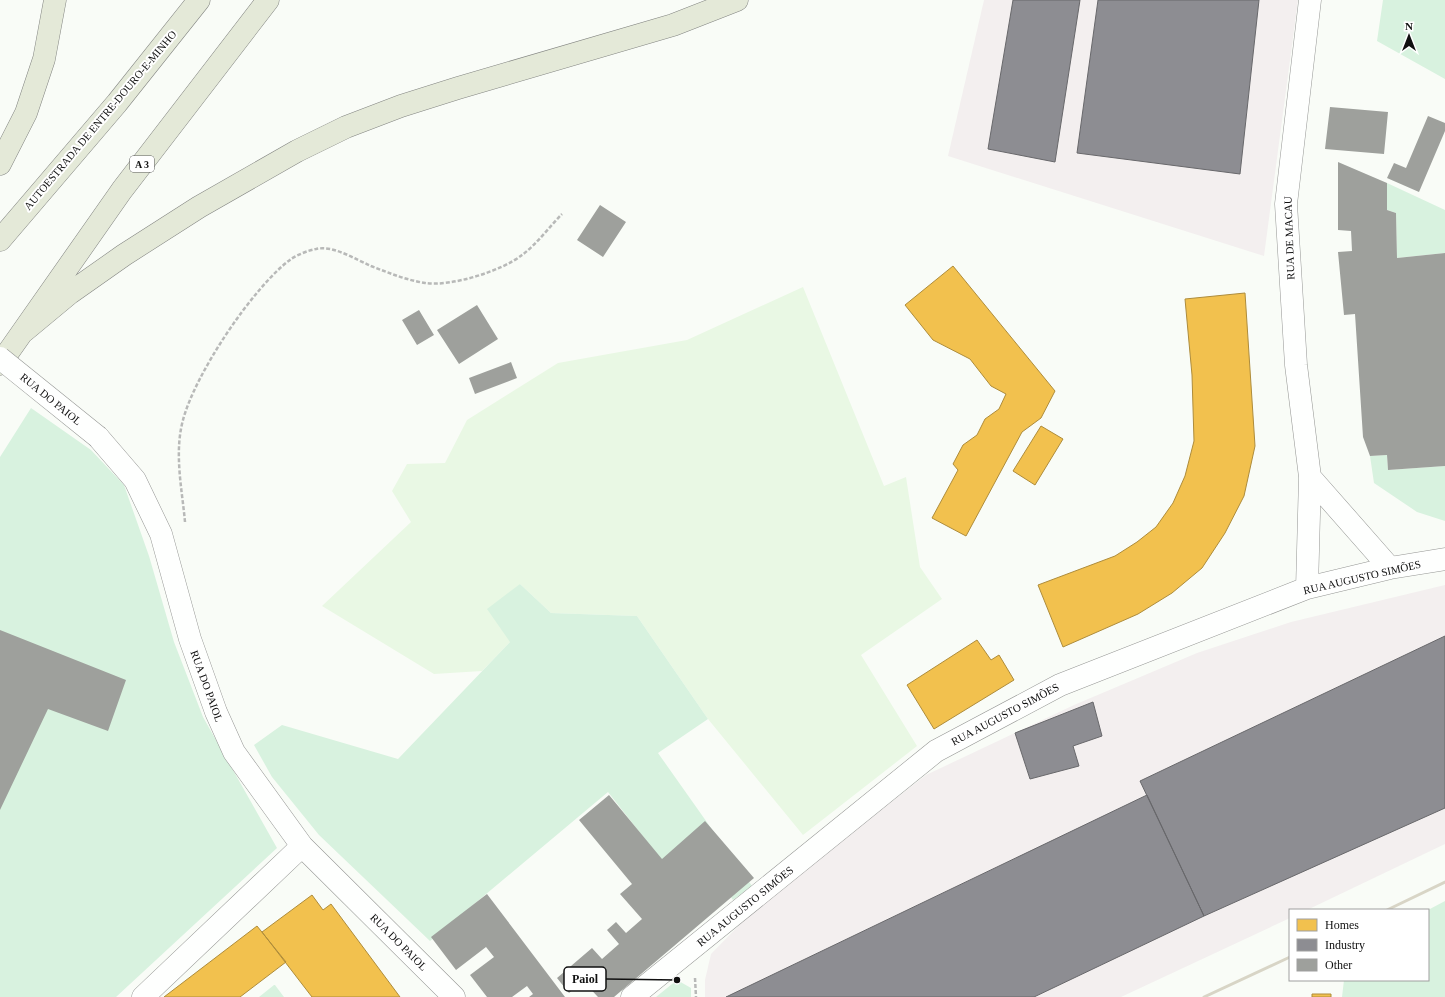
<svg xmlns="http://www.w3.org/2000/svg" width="1445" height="997" viewBox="0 0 1445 997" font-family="Georgia,serif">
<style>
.industrial{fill:#f3efef}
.farmland{fill:#e9f8e4}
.green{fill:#d8f2df}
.homes{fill:#f2c14e;stroke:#ae8c3b}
.industry{fill:#8d8d92;stroke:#68686b}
.building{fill:#9ea09c}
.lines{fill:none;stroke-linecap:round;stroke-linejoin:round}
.minor-casing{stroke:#959694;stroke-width:23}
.motorway-casing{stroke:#828481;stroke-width:23}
.path{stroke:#b8b9b8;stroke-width:2.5;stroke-dasharray:4 2;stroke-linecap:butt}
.minor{stroke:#fefffe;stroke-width:22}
.motorway{stroke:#e4e9d8;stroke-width:22}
.rail{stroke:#d8d5c6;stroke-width:3}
.minor-bridge-casing{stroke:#959694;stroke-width:23;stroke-linecap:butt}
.minor-bridge{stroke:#fefffe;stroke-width:22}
.labels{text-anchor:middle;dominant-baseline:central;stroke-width:4;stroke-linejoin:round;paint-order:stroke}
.shield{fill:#fff;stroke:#585858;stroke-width:1}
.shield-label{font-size:10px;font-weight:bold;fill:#101010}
.street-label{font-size:11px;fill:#101010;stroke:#fff}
.leader{fill:none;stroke:#101010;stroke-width:1.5}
.callout-dot{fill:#101010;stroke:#fff;stroke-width:1.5}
.callout{fill:#fff;stroke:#101010;stroke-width:1.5}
.callout-label{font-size:12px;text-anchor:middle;font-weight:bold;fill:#101010}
</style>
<rect width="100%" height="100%" fill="#f9fcf7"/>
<!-- industrial -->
<path class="industrial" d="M984 0H1298L1264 256 948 156Z
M1445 585V844L1307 910H1290V918L1121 997H705V980L711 954 756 908 926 775 1074 705 1197 653 1291 622Z"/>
<!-- farmland -->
<path class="farmland" d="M803 287 884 486 906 477 920 567 942 599 861 655 917 746 803 835 708 719 637 616 551 613 520 584 510 642 482 671 434 674 322 606 411 522 392 491 407 464 445 463 467 420 558 363 687 340Z"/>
<!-- green -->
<path class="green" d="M1383 0H1445V79L1377 41Z
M1387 183 1445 210V253L1397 258 1396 213 1387 210Z
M31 408 91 450 124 485 149 556 174 642 203 717 277 848 116 997H0V457Z
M1387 455 1388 470 1445 466V521L1417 512 1374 483 1370 456Z
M520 584 551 613 637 616 708 719 658 753 752 886 733 900 717 877 663 862 608 792 430 941 319 835 272 777 254 745 282 725 398 759 510 642 487 609Z
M1445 901V997H1342L1344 980H1428V910Z
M677 980 691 988V997H656Z
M275 985 284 997H259L274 985Z"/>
<!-- homes -->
<path class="homes" d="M953 266 1055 391 1041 418 1022 432 966 536 932 518 958 470 953 464 963 445 977 435 985 419 999 409 1006 394 991 386 970 359 933 340 905 305Z
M1245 293 1255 446 1244 496 1225 533 1202 568 1172 593 1138 614 1063 647 1038 585 1115 556 1137 542 1156 527 1173 503 1185 476 1194 441 1192 375 1185 299Z
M1041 426 1063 439 1035 485 1013 471Z
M977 640 991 660 999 655 1014 680 934 729 907 685Z
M312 895 323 910 331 904 400 997H312L262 932Z
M257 926 286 962 240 997H164Z
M1312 994H1331V997H1312Z"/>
<!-- industry -->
<path class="industry" d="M1013 0H1080L1055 162 988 149Z
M1098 0H1259L1240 174 1077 153Z
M1445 636V808L1204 916 1140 781Z
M1093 702 1102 736 1073 746 1079 766 1030 779 1015 733Z
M1147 795 1204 916 1034 997H726Z"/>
<!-- building -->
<path class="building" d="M1330 107 1388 112 1384 154 1325 149Z
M1428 116 1445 123V131L1419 192 1387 178 1394 163 1406 168Z
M1338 162 1387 183V210L1396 213 1397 258 1445 253V466L1388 470 1387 455 1370 456 1363 437 1355 314 1344 315 1338 252 1352 251 1351 231 1338 230Z
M600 205 626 222 603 257 577 240Z
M477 305 498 339 459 364 437 330Z
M419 310 434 335 417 345 402 320Z
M511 362 517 378 475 394 469 378Z
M0 630 126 680 108 731 48 709 0 810Z
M609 795 662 859 705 821 754 878 614 997H598L583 981 569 993 557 978 592 948 602 959 619 944 607 930 616 922 626 933 642 919 620 894 632 884 579 820Z
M487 894 565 997H529L533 994 527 986 512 997H487L470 975 494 957 486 947 456 970 431 937Z"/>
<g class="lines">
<defs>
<path id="minor" d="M98 437 135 480 161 534 190 639 216 712 234 752 302 846 454 997
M1310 477 1390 568
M1307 588 1310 477 1296 365 1286 204 1310 0
M143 997 302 846
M632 997 936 751 1060 685 1307 588 1390 568 1445 559"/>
<path id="motorway" d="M0 164 26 113 44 59 55 0
M0 240 117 103 199 0
M23 332 70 293 124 255 199 207 297 151 346 127 401 106 458 88 673 25 737 0
M0 364 122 190 268 0"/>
</defs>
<!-- minor casing -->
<use href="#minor" class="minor-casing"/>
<!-- motorway casing -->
<use href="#motorway" class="motorway-casing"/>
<!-- path -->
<path class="path" d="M185 522C182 489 174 453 183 420 195 374 253 287 291 259 297 255 309 250 316 249 333 245 355 259 371 266 389 273 406 280 425 283 450 287 502 271 522 255 537 244 549 227 562 214
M695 978 696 997"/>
<!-- minor -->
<use href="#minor" class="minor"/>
<!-- motorway -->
<use href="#motorway" class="motorway"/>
<!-- rail -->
<path class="rail" d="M1387 910 1445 882
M1204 997 1290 957"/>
<defs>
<path id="minor-bridge" d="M0 358 98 437"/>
</defs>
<!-- minor-bridge casing -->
<use href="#minor-bridge" class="minor-bridge-casing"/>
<!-- minor-bridge -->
<use href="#minor-bridge" class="minor-bridge"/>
</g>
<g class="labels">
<!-- shield labels -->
<rect class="shield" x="130" y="156" width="24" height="16" rx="3"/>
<g class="shield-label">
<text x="142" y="164">A 3</text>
</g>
<!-- street labels -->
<g class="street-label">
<text transform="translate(100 120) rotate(-50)">AUTOESTRADA DE ENTRE-DOURO-E-MINHO</text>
<text transform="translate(1289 238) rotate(-92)">RUA DE MACAU</text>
<text transform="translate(51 399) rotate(39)">RUA DO PAIOL</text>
<text transform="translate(1362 577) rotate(-13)">RUA AUGUSTO SIMÕES</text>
<text transform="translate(207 686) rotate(70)">RUA DO PAIOL</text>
<text transform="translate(1005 714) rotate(-28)">RUA AUGUSTO SIMÕES</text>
<text transform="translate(745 906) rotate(-39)">RUA AUGUSTO SIMÕES</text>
<text transform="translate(399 942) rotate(45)">RUA DO PAIOL</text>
</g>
</g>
<!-- callouts -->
<path class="leader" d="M677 980L606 979"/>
<circle class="callout-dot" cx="677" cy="980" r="4"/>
<rect class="callout" x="564" y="967" width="42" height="24" rx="4"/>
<g class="callout-label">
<text x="585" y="983">Paiol</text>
</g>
<!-- legend -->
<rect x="1289" y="909" width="140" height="72" fill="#ffffff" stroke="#9f9f9f"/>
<rect x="1297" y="919" width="20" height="12" fill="#f2c14e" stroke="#9f9f9f"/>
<text x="1325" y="929" font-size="12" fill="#101010">Homes</text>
<rect x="1297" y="939" width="20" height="12" fill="#8d8d92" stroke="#9f9f9f"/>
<text x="1325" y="949" font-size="12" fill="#101010">Industry</text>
<rect x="1297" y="959" width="20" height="12" fill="#9ea09c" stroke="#9f9f9f"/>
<text x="1325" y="969" font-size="12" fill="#101010">Other</text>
<!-- north arrow -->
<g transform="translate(1409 36)" stroke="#ffffff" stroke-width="3" paint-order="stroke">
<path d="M0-3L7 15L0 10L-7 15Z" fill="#101010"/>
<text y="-6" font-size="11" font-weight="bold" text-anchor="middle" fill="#101010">N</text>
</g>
</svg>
